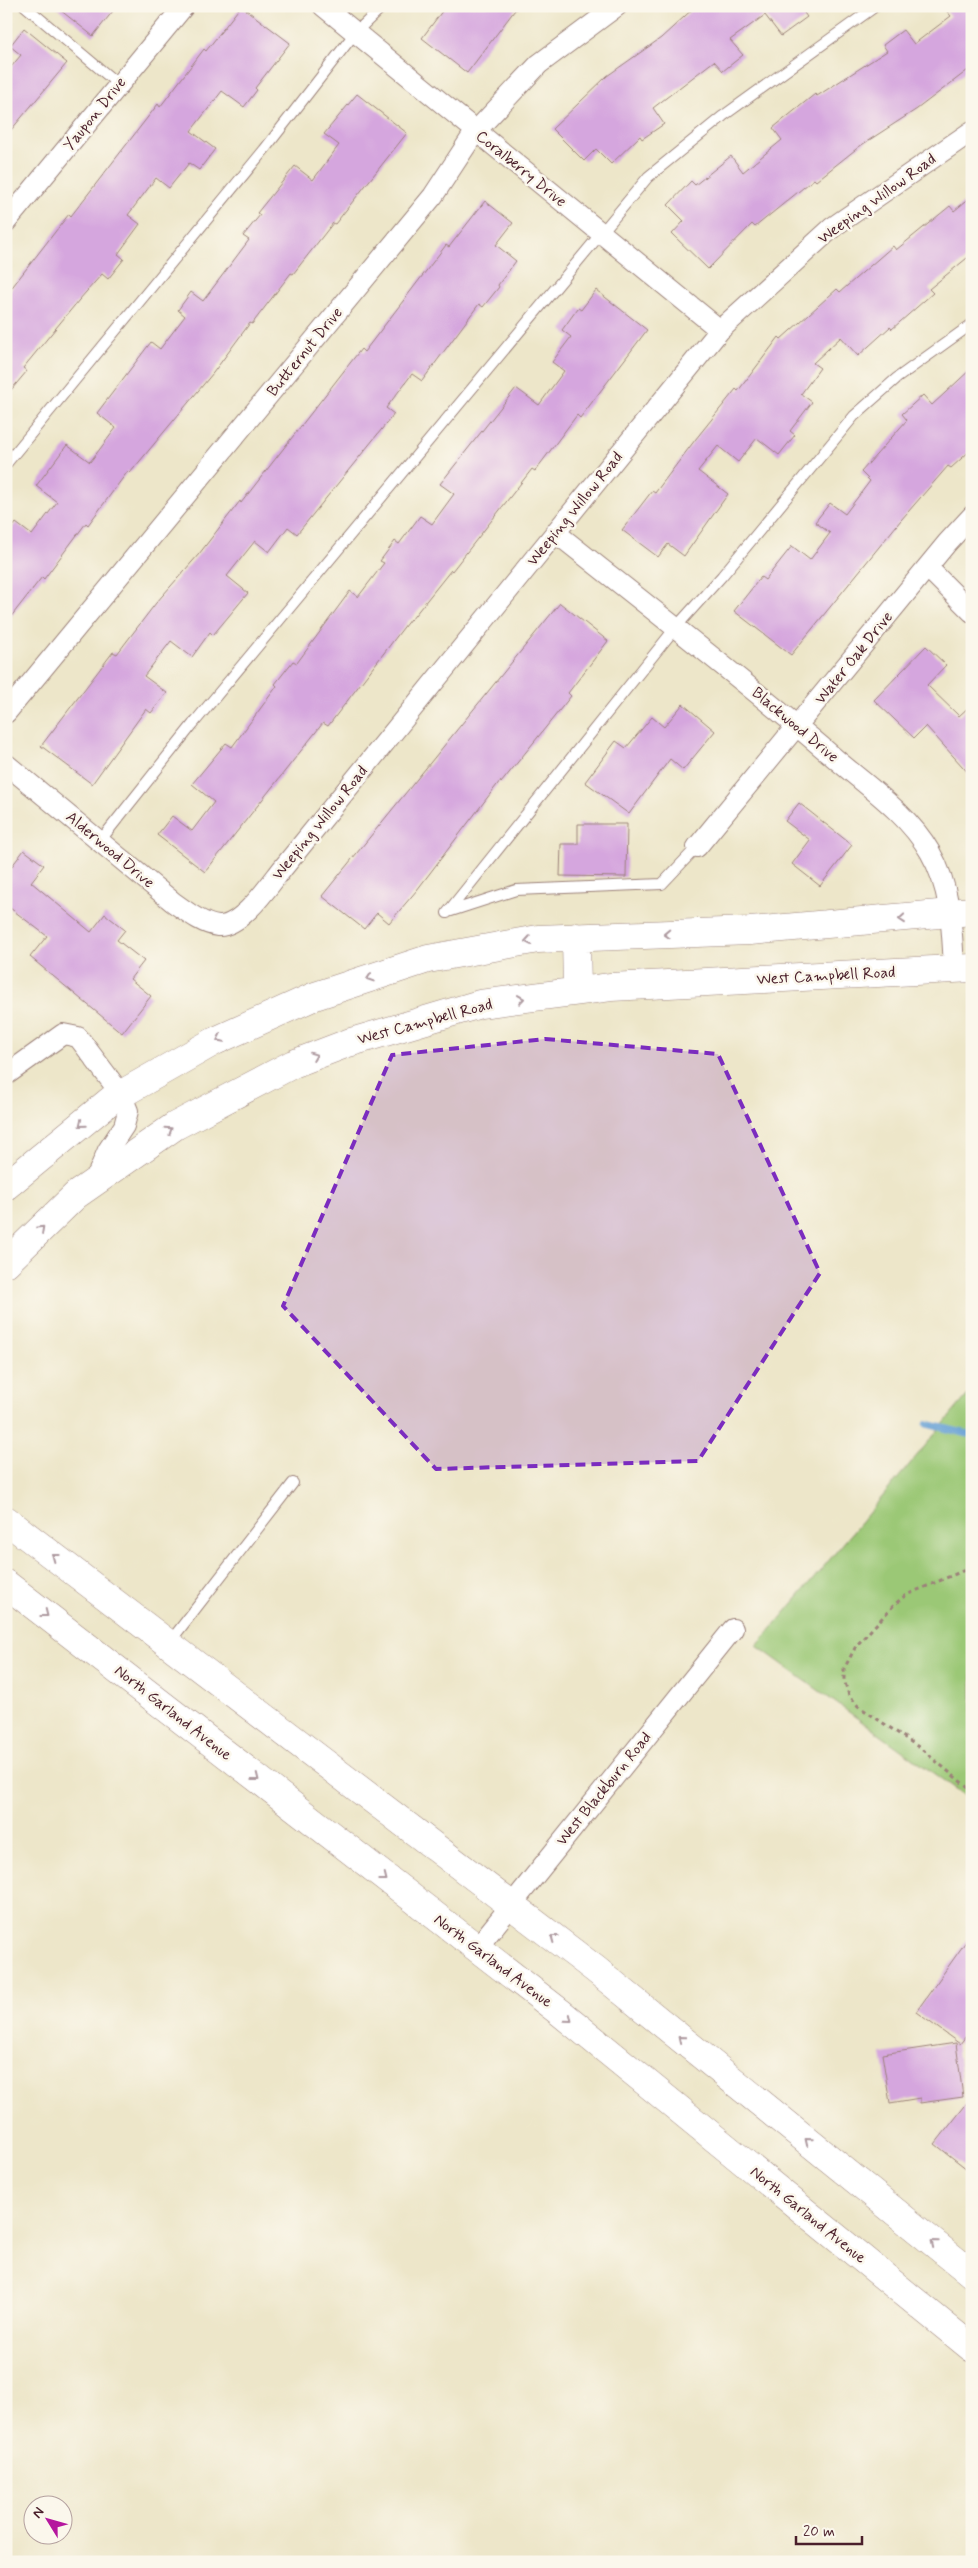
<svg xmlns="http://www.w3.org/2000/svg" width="978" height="2568" viewBox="0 0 978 2568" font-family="Mynerve,sans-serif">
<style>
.green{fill:#9bc876;stroke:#727450}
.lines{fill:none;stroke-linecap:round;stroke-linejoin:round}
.stream{stroke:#649fd4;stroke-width:7}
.building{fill:#d5a6de}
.lane-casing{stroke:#9c827a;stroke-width:12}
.street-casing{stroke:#9c827a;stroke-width:22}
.secondary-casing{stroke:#9c827a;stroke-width:29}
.path{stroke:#9c827a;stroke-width:3;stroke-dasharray:4 4;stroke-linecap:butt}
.lane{stroke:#fff;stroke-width:10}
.street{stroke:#fff;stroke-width:20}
.secondary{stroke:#fff;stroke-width:28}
.oneway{stroke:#ae9aa0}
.marked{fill:#7b2cbf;fill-opacity:0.2;stroke:#7b2cbf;stroke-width:4;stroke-dasharray:10 6;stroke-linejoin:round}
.labels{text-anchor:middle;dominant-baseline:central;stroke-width:5;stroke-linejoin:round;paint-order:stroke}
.street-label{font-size:16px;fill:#4a1f2b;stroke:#fbf7ec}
</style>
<rect width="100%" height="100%" fill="#fbf7ec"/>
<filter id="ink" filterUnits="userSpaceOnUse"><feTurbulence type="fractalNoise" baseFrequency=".02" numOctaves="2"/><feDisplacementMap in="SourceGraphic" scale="10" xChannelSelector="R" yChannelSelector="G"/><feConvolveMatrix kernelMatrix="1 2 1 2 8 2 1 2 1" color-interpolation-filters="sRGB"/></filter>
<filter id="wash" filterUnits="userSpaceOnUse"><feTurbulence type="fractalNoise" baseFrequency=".0096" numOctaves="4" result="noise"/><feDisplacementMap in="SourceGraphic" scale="20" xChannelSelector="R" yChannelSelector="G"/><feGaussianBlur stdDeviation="1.12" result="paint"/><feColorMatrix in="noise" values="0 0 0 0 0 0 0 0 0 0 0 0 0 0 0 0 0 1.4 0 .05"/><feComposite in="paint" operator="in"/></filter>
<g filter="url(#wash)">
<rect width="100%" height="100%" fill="#ede6c9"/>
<!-- green -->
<path class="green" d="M972 1390V1801L757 1646Z"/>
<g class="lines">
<!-- stream -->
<path class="stream" d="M927 1424 972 1435"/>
</g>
<g id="blocks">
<!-- building -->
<path class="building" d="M55 6H117L93 36Z
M241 6 290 43 255 88 257 90 244 107 222 91 191 131 215 149 199 170 189 163 169 188 156 178 128 215 140 224 118 254 124 259 108 279 102 274 79 300 23 368 27 371 6 396V295L69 214 71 216 158 104 160 107 204 49 206 51Z
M446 6H518L467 73 422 38Z
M696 6H799L807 17 781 36 765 15 730 40 743 55 723 71 714 61 653 108 664 124 642 139 640 136 611 164 596 149 584 161 552 129 607 76 661 38Z
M942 6H972V67L917 109 860 146 816 181 814 179 755 227 752 224 708 269 672 234 684 221 668 205 691 181 695 185 731 156 743 172 782 140 773 128 815 94 817 96 887 51 883 45 903 30 914 44 951 16Z
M24 28 67 63 6 136V73L21 55 10 46Z
M357 94 407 133 335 224 333 223 293 274 291 273 252 324 250 323 213 373 130 473 128 471 88 525 86 523 44 579 42 577 6 623V536L16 523 32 535 57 502 36 486 67 445 90 462 116 428 97 413 151 342 160 349 185 316 178 310 191 292 203 301 249 240 243 236 260 215 257 213 295 166 313 180 339 145 324 134Z
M972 196V254L929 289 933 293 892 329 890 327 858 356 841 337 813 363 820 368 801 394 812 402 790 431 795 435 779 455 757 438 738 462 718 446 698 471 728 494 684 556 668 544 658 557 622 530 652 491 655 493 695 440 736 389 738 391 779 337 781 339 837 289 840 292 893 246 896 250 950 206 954 211Z
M485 201 513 223 496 245 516 261 498 285 499 287 483 307 479 304 422 381 412 374 386 408 394 414 297 534 288 527 269 552 255 541 227 576 248 593 213 635 210 632 192 657 171 641 144 676 167 693 151 713 146 709 92 784 41 746 113 652 117 654 156 603 199 554 240 501 241 503 361 349 364 352 446 245 449 247Z
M596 290 647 330 580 418 577 415 535 471 532 469 452 571 451 570 411 620 410 619 328 726 323 723 205 872 157 835 172 816 192 831 214 802 192 784 226 743 232 747 277 686 275 684 293 661 297 663 350 591 358 597 384 563 380 561 395 541 399 544 420 516 432 524 454 494 440 484 516 388 539 405 564 371 552 362 571 337 562 330 578 308 581 310Z
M972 368V449L951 468 948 466 901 520 791 655 734 611 761 577 765 580 792 546 810 560 830 533 815 522 830 503 845 514 870 481 861 472 907 420 902 414 923 395 932 405Z
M560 603 608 641 568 693 571 696 501 783 500 781 417 890 389 923 377 913 364 929 322 896Z
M926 646 946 665 927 685 959 716 972 704V777L926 726 914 738 874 700Z
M683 704 715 731 683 770 670 759 629 814 585 782 616 741 626 748 652 717 664 727Z
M799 803 852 845 820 886 792 864 810 840 785 821Z
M578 824H627L626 877 560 876 561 844H578Z
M24 850 44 865 31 882 91 932 105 914 125 930 117 940 144 961 130 979 151 996 122 1033 30 957 47 936 6 905V874Z
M972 1933V2028L960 2044 916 2012Z
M956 2043 963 2097 920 2103V2098L890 2103 882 2054Z
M972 2097V2173L935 2144Z"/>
</g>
</g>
<g filter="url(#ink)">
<use href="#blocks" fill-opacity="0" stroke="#9c827a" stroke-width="1"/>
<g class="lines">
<defs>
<path id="lane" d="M25 6 119 85
M6 464 264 150 355 33 383 6
M100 841 193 724 648 177 723 116 876 6
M448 912 516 890 662 884 697 847
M447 913 676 627 722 576 854 416 897 378 972 324
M169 1643 293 1483"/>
<path id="street" d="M323 6 720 330
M6 222 184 6
M556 533C648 606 741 678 830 754 864 784 907 812 930 852 951 888 952 928 954 969
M928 568 972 612
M6 713 433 196 475 132 539 64 617 6
M6 764 173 902C186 911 202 924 218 926 241 928 270 884 283 868L720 330 833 227 972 131
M697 847 947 543 972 516
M6 1075 63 1034 78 1037 121 1094 128 1111 124 1126 108 1150 94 1183
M476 1949 733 1629"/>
<path id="secondary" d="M576 937 577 991
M6 1186 111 1100 215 1041 315 996 428 959 538 939 750 931 972 911
M6 1263 76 1195 175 1126 293 1064 348 1043 480 1004 611 987 972 968
M6 1520 595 1969 972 2274
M6 1584 561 2013 972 2348"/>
</defs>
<!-- lane casing -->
<use href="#lane" class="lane-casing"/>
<!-- street casing -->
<use href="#street" class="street-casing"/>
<!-- secondary casing -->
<use href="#secondary" class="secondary-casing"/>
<!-- path -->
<path class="path" d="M972 1567 906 1595 895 1604 856 1646 844 1669V1680L849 1695 858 1706 920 1748 972 1791"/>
<!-- lane -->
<use href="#lane" class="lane"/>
<!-- street -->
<use href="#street" class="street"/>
<!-- secondary -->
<use href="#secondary" class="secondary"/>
</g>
<!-- one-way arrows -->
<defs><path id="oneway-chevron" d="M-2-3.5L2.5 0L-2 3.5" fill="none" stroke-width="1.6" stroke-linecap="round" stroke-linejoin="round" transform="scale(1.25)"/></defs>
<g class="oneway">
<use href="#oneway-chevron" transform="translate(902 919) rotate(175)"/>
<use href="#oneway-chevron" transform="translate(667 934) rotate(178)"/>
<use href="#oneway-chevron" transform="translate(528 941) rotate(170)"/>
<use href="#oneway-chevron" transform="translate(370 978) rotate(162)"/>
<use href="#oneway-chevron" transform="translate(521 999) rotate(-8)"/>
<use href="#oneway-chevron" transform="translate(220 1039) rotate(153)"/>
<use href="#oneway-chevron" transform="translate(314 1056) rotate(-21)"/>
<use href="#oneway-chevron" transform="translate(82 1124) rotate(141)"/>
<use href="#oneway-chevron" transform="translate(169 1130) rotate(-34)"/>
<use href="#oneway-chevron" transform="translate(41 1229) rotate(-43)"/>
<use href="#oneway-chevron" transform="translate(55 1557) rotate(-143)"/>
<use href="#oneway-chevron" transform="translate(45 1614) rotate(38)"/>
<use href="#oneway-chevron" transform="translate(256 1778) rotate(38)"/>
<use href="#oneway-chevron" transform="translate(384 1878) rotate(38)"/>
<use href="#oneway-chevron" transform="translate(554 1938) rotate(-143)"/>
<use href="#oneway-chevron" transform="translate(569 2019) rotate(39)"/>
<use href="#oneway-chevron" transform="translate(681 2039) rotate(-141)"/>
<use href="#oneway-chevron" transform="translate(808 2141) rotate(-141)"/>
<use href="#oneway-chevron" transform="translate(934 2243) rotate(-141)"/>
</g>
</g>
<!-- marked area -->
<path class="marked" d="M545 1039 718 1054 820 1273 698 1461 436 1469 283 1306 392 1055Z"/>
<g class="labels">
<!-- street labels -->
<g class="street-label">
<text transform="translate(95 114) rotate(-51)">Yaupon Drive</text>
<text transform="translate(521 169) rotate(39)">Coralberry Drive</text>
<text transform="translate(877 199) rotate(-36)">Weeping Willow Road</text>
<text transform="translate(305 352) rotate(-51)">Butternut Drive</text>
<text transform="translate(575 509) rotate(-51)">Weeping Willow Road</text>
<text transform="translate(854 658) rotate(-51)">Water Oak Drive</text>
<text transform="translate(795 725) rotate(40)">Blackwood Drive</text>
<text transform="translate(320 823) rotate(-51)">Weeping Willow Road</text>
<text transform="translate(110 850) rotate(40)">Alderwood Drive</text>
<text transform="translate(826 976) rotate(-3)">West Campbell Road</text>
<text transform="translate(425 1022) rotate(-15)">West Campbell Road</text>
<text transform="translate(173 1713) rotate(38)">North Garland Avenue</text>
<text transform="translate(604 1789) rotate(-51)">West Blackburn Road</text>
<text transform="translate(493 1961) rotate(37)">North Garland Avenue</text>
<text transform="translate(808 2215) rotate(39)">North Garland Avenue</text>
</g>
</g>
<!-- margin -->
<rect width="978" height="2568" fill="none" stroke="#fbf7ec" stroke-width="25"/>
<!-- north arrow -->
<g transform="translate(48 2520) rotate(307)"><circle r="24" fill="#fbf7ec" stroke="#b4a19f"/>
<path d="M0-4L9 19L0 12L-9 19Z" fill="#b5179e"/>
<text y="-8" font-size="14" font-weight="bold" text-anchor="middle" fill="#4a1f2b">N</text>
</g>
<!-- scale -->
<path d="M796 2536v8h66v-8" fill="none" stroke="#4a1f2b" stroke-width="2.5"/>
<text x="803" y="2536" font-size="15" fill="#4a1f2b" stroke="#fbf7ec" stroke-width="4" paint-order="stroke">20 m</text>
</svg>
